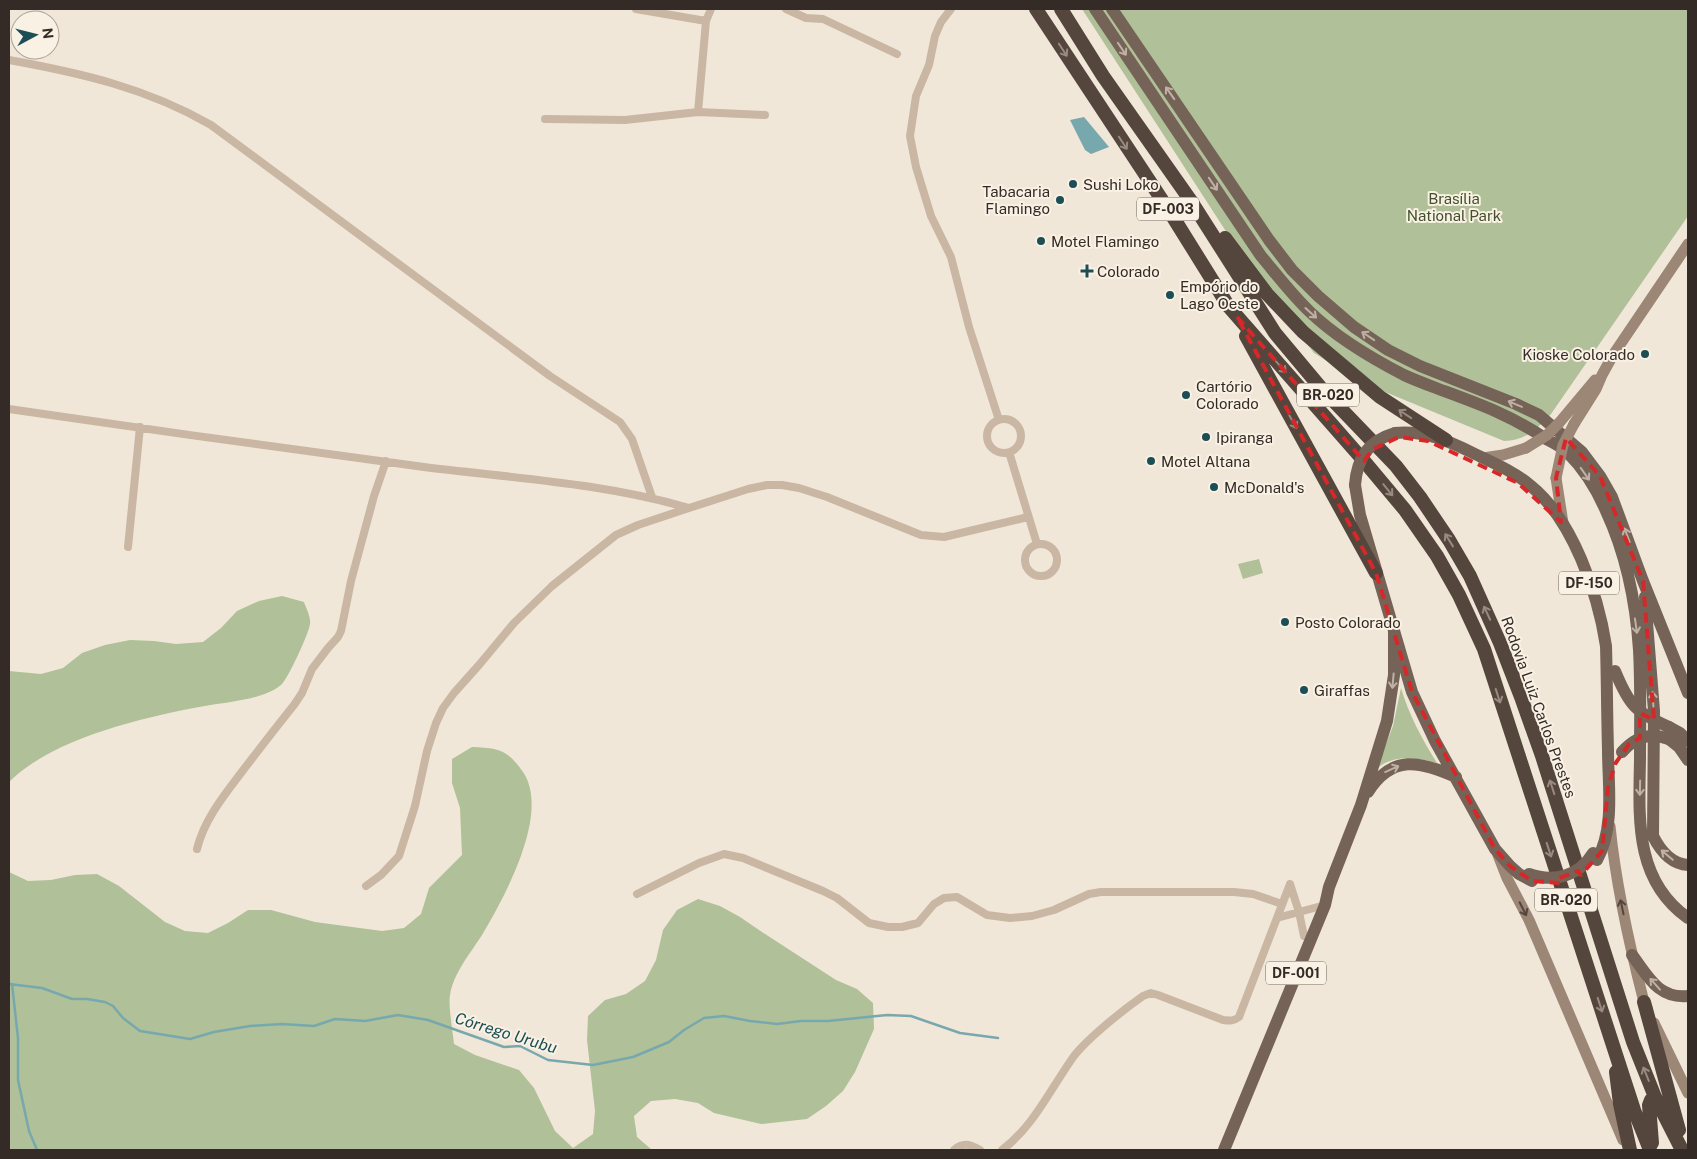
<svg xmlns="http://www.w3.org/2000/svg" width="1697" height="1159" viewBox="0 0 1697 1159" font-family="'Public Sans',sans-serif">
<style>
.green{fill:#b0c098}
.water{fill:#77a8ae}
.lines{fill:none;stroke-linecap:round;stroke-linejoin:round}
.stream{stroke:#77a8ae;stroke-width:2.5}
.street{stroke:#c9b7a4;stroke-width:8}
.secondary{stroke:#9c8676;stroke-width:11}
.primary{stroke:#766357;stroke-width:12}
.highway{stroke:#55463d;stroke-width:14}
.secondary-bridge{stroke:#9c8676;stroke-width:11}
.primary-bridge{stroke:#766357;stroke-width:12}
.oneway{stroke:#beb1a5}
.oneway2{stroke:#978a80}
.oneway3{stroke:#53463e}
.marked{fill:none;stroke:#d62828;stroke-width:4;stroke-dasharray:10 6;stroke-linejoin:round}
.poi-dot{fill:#1b4e55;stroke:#f9f1e4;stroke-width:2}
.labels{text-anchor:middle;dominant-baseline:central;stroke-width:4;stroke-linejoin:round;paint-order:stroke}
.shield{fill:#f9f1e4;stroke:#6f665f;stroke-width:1}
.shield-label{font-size:14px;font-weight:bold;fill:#342b26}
.poi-label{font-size:15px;fill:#342b26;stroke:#f9f1e4;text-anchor:start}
.park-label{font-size:15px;fill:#41522a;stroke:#f9f1e4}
.street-label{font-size:15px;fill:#342b26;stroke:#f9f1e4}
.water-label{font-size:16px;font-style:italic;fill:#1b4e55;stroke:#f9f1e4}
</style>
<rect width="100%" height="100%" fill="#f1e7d8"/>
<!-- green -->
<path class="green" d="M1082 9H1688V216L1551 414C1537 429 1525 441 1504 441L1361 382 1314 353 1264 290Z
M1259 559 1263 573 1243 579 1238 564Z
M282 596 304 602C306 608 311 617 310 624 309 633 288 679 281 685 263 700 227 702 205 706 144 717 53 738 9 782V671L41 674 63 668 82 653 105 645 130 640 154 641 176 644 203 642 221 628 237 611 259 601Z
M1401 688C1409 715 1422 739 1437 763 1418 757 1390 754 1376 770L1393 726Z
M472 747C498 748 507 749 523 772 551 813 504 898 482 935 470 954 454 972 450 995 448 1005 453 1033 454 1044L475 1055 519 1070 534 1088 555 1131 573 1148 593 1134 595 1111 587 1040 588 1016 605 1000 626 994 645 981 656 960 663 930 677 910 698 899 720 906 740 917 759 930 836 980 857 989 873 1003 874 1029 855 1072 843 1091 826 1106 807 1119 761 1124 714 1113 698 1103 675 1099 651 1101 634 1116 637 1137 652 1150H9V872L28 881 51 880 75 875 97 874 119 886 165 922 185 931 208 933 228 923 248 910H271L315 922 382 931 404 928 421 914 429 888 462 855 460 808 452 783V759Z"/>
<!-- water -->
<path class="water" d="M1084 117 1109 147 1091 154 1085 150 1070 120Z"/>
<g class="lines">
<!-- stream -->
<path class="stream" d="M9 984 42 988 72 999H87L105 1002 113 1006 123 1018 140 1031 190 1039 214 1032 250 1026 282 1024 314 1026 335 1019 365 1021 398 1015 428 1020 504 1047 520 1046 548 1060 593 1065 633 1057 669 1042 684 1030 704 1018 724 1016 750 1021 777 1024 801 1021H828L887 1015 911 1016 960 1033 998 1038
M12 984 18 1038V1080L29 1131 37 1150"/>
<!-- street -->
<path class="street" d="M636 9 706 21
M786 9 806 18 823 19 897 54
M951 9 941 22 935 36 929 65 916 96 910 136 916 167 931 216 951 257 969 327 999 420
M9 60C81 73 147 88 211 125L550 376 620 422 632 439 652 497
M698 112 706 21 711 9
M545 119 625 120 698 112 765 115
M9 409C147 429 286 449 424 467 513 478 603 483 689 508
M987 436a17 17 0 1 1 34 0a17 17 0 1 1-34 0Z
M1009 452 1037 544
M1025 560a16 16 0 1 1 32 0a16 16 0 1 1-32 0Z
M128 547 140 427
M197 849C204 819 226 793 244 769 261 747 277 726 294 705L302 693 312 669 328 648 338 637 341 631 351 581 374 496 386 461
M1290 884 1299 912 1304 936
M366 886 381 875 399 856 415 806 427 751 436 723 443 708 454 693 479 665 514 623 552 586 616 535 638 525 689 508 748 489 767 485H782L799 488 827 497 921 535 944 537 1028 517
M637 894 699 863 724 854 743 858 823 891 837 898 869 923 888 927H902L918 923 934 904 944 898 957 897 987 915 1010 918 1032 916 1054 910 1089 894 1101 892H1234L1253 894 1282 904
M1277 918 1325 905
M954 1150C963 1142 970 1144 980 1150
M1002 1150C1034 1126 1051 1088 1074 1056 1088 1038 1123 1010 1143 996L1151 993 1158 995 1223 1020C1230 1021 1234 1021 1239 1017L1290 884"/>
<!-- secondary -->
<path class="secondary" d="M1559 423 1595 380
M1574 424 1596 389 1602 375 1613 355 1688 244
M1483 458 1503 455 1526 448
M1556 478 1563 523
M1610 826C1616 886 1629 944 1644 1002L1647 1008
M1498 855 1507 878 1529 920 1623 1140
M1654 1023 1688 1093"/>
<!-- primary -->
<path class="primary" d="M1095 9 1261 256C1277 275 1292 295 1310 312 1337 338 1371 358 1404 375 1417 381 1431 386 1444 391 1482 405 1512 416 1546 439 1554 443 1562 447 1568 453 1584 469 1597 490 1606 511 1626 554 1636 604 1639 650 1641 687 1640 723 1640 759 1639 818 1634 880 1688 918
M1112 9 1269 240 1292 270 1318 296 1354 327 1388 350 1420 366 1516 404 1539 415 1582 452 1600 476 1612 497 1643 581 1688 693
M1395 433C1424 430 1449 441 1475 454 1494 463 1515 472 1531 486 1573 520 1598 594 1606 646 1607 680 1607 715 1608 750 1608 785 1615 828 1597 860
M1355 485 1360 515 1412 692 1435 741 1495 849 1510 866 1519 874 1532 881
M1645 597 1654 711 1653 836C1660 850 1671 864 1688 865
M1669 727 1680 733 1688 741
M1669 739 1679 747 1688 760
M1368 792C1392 754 1420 761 1456 777
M1632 955C1648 976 1658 999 1688 996
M1224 1150 1325 905 1329 887 1361 805 1387 721 1394 675V632"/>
<!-- highway -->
<path class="highway" d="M1036 9 1168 209 1229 307 1364 461 1405 510 1437 556 1459 595 1484 649 1634 1110 1650 1150
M1061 9 1103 76 1191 201 1275 333 1321 388 1396 466 1420 497 1449 540 1470 576 1500 643 1521 697 1542 756 1633 1042 1655 1097 1682 1150
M1225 238 1267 294 1303 332 1380 397 1446 440
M1246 336 1376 573
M1644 1002 1679 1130
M1616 1072 1620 1104 1630 1150
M1652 1143 1649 1105 1651 1100 1655 1097"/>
<!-- secondary-bridge -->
<path class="secondary-bridge" d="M1526 448 1547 435 1559 423
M1556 478 1563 445 1574 424"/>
<!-- primary-bridge -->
<path class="primary-bridge" d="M1355 485C1357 458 1368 441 1395 433
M1615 671C1629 705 1635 712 1669 727
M1622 752C1635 737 1650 732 1669 739
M1529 874C1554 883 1579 876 1593 853"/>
</g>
<!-- one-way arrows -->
<defs><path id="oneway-shaft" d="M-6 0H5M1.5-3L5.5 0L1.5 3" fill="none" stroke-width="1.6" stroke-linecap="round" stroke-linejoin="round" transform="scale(1.25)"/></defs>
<g class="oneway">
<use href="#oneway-shaft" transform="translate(1122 49) rotate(56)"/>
<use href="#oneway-shaft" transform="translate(1170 93) rotate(-125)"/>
<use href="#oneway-shaft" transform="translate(1213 184) rotate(56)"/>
<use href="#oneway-shaft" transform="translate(1311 313) rotate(42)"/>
<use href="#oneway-shaft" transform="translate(1368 336) rotate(-146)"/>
<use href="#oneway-shaft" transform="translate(1515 404) rotate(-157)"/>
<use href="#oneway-shaft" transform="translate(1585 474) rotate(55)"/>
<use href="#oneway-shaft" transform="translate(1627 535) rotate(-111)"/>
<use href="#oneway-shaft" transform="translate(1636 626) rotate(82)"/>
<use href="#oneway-shaft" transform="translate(1393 681) rotate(95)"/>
<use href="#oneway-shaft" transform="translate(1653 699) rotate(-93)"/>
<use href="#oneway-shaft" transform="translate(1392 769) rotate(-24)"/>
<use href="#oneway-shaft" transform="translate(1640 788) rotate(91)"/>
<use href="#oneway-shaft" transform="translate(1667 855) rotate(-140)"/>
<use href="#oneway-shaft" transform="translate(1655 984) rotate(-132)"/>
</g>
<g class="oneway2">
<use href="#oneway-shaft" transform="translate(1063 50) rotate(57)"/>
<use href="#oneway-shaft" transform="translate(1123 143) rotate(57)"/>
<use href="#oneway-shaft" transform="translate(1281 367) rotate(48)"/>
<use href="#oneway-shaft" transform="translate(1405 414) rotate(-146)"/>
<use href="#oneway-shaft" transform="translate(1293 422) rotate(61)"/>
<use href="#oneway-shaft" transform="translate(1388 490) rotate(51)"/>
<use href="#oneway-shaft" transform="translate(1449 540) rotate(-122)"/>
<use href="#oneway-shaft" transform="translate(1487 613) rotate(-115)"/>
<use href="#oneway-shaft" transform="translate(1498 696) rotate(72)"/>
<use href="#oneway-shaft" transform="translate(1552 787) rotate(-108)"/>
<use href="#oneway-shaft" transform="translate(1549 850) rotate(72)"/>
<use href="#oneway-shaft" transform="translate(1600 1005) rotate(72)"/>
<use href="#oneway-shaft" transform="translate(1646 1074) rotate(-112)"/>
</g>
<g class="oneway3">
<use href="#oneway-shaft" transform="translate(1622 907) rotate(-102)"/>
<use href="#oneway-shaft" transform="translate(1523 909) rotate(63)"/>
</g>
<!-- marked area -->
<path class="marked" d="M1237 317 1364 461 1373 449 1399 437 1428 441 1518 483 1561 522 1556 478 1566 438 1600 476 1643 581 1654 720 1640 713V738L1629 744 1615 764 1608 788 1602 851 1581 875 1578 871 1559 878 1560 883 1532 881 1510 866 1495 849 1412 692 1376 573Z"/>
<!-- markers -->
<g class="poi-dot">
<circle cx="1073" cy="184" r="5"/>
<circle cx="1060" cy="200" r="5"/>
<circle cx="1041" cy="241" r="5"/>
<path d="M1084.5 263.5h5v5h5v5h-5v5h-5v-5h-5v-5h5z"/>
<circle cx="1170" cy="295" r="5"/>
<circle cx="1645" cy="354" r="5"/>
<circle cx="1186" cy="395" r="5"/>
<circle cx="1206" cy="437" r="5"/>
<circle cx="1151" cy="461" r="5"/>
<circle cx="1214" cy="487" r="5"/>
<circle cx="1285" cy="622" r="5"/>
<circle cx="1304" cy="690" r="5"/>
</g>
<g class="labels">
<!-- shield labels -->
<g class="shield">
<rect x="1137" y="197.5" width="62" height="23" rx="4"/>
<rect x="1297" y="383.5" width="62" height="23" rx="4"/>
<rect x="1559" y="571.5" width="60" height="23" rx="4"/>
<rect x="1535" y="888.5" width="62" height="23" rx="4"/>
<rect x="1266" y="961.5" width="60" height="23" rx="4"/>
</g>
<g class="shield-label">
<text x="1168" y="209">DF-003</text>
<text x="1328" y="395">BR-020</text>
<text x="1589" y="583">DF-150</text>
<text x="1566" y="900">BR-020</text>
<text x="1296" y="973">DF-001</text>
</g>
<!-- poi labels -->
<g class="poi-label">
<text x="1083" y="184">Sushi Loko</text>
<text x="1050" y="191" text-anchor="end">Tabacaria<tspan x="1050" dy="17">Flamingo</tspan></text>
<text x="1051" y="241">Motel Flamingo</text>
<text x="1097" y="271">Colorado</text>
<text x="1180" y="286">Empório do<tspan x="1180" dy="17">Lago Oeste</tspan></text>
<text x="1635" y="354" text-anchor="end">Kioske Colorado</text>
<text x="1196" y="386">Cartório<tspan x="1196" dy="17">Colorado</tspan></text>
<text x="1216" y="437">Ipiranga</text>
<text x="1161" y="461">Motel Altana</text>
<text x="1224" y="487">McDonald's</text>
<text x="1295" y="622">Posto Colorado</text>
<text x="1314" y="690">Giraffas</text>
</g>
<!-- park labels -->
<g class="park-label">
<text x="1454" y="198">Brasília<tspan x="1454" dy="17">National Park</tspan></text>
</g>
<!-- street labels -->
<g class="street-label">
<text transform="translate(1539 707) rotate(70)">Rodovia Luiz Carlos Prestes</text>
</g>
<!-- water labels -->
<g class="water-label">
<text transform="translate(506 1033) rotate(17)">Córrego Urubu</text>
</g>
</g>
<!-- border -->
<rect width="1697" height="1159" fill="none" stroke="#342b26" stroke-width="20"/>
<!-- north arrow -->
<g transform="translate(35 35) rotate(83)"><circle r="24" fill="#f9f1e4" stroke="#aaa298"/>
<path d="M0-4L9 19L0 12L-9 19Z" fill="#1b4e55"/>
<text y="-8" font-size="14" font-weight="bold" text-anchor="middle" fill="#342b26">N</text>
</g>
</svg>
